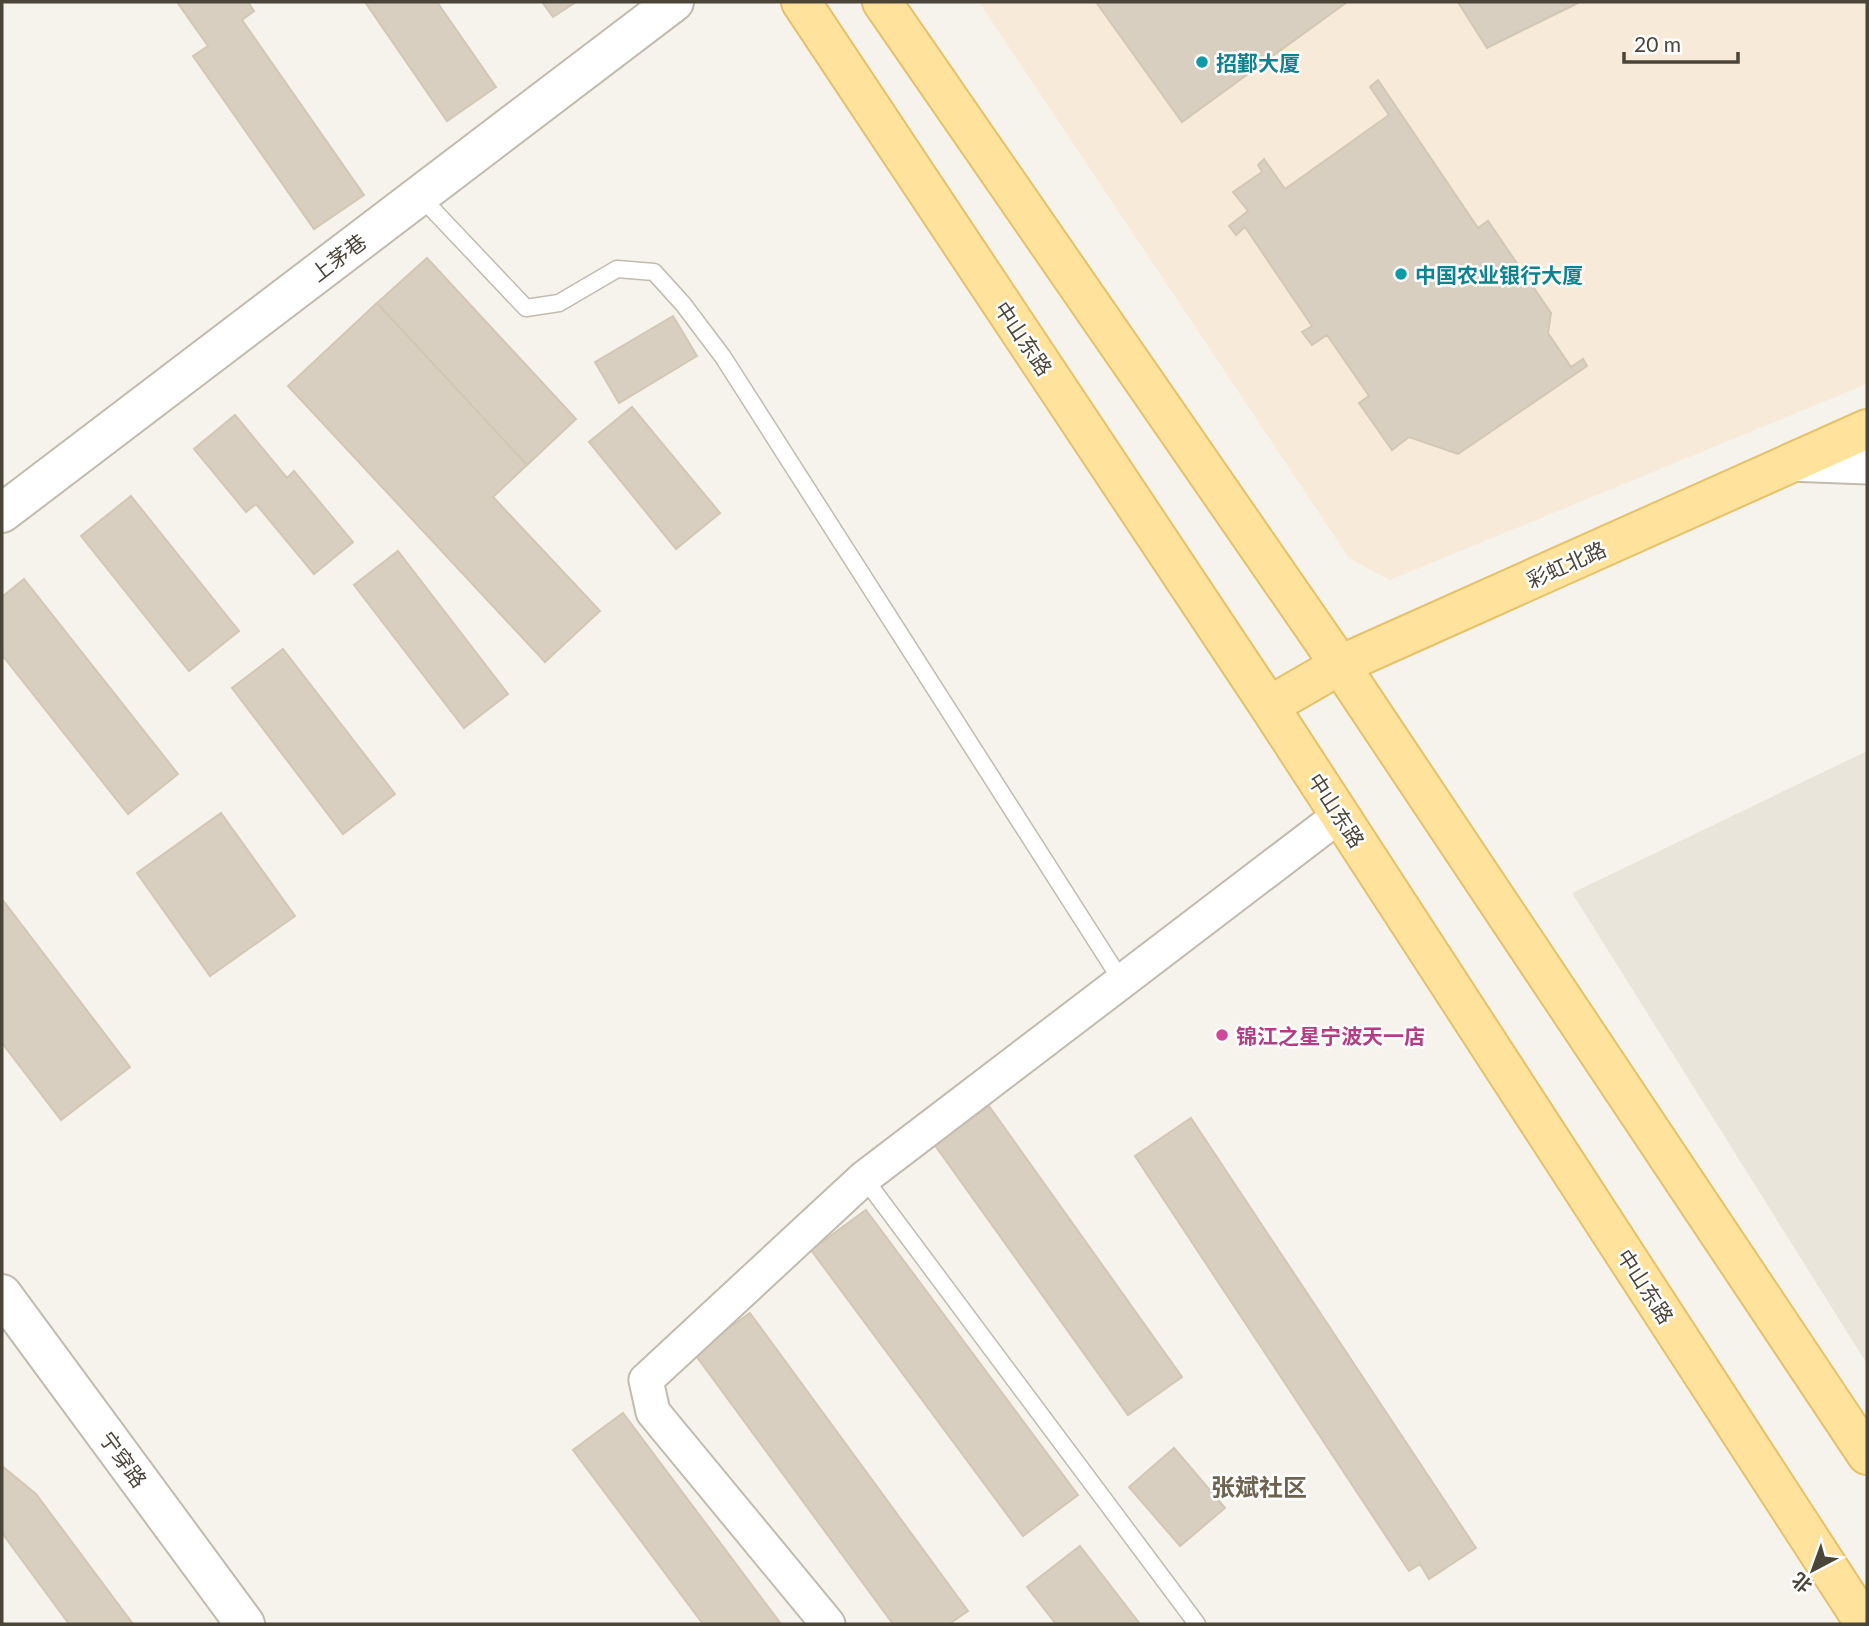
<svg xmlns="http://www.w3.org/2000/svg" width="1869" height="1626" viewBox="0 0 1869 1626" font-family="Lato,'Noto Sans SC',sans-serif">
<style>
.residential{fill:#eae5da}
.commercial{fill:#f7ead8}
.building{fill:#d8cfc1;stroke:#d3c7b4;stroke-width:2}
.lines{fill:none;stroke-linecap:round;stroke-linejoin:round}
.service-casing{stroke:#c2bbae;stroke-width:19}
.minor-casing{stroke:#c2bbae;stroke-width:37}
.tertiary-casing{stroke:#c2bbae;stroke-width:42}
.primary-casing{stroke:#e6c16a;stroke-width:42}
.service{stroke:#fff;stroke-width:16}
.minor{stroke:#fff;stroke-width:33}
.tertiary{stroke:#fff;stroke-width:38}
.primary{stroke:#ffe39c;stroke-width:38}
.culture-dot{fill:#0f9aa8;stroke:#fff;stroke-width:2.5}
.hotel-dot{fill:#d1479c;stroke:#fff;stroke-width:2.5}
.labels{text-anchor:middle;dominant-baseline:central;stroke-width:5;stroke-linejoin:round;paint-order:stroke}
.culture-label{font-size:21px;font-weight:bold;fill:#0d838f;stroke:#fff;text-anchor:start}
.street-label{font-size:21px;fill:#4b4439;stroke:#fff}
.hotel-label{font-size:21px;font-weight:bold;fill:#b23c85;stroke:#fff;text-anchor:start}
.quarter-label{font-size:24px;font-weight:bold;fill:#6e6250;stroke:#fff}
</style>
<rect width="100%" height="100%" fill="#f6f3ec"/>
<!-- residential -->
<path class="residential" d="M1867 751V1364L1572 893Z"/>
<!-- commercial -->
<path class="commercial" d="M979 2H1867V384L1390 580 1349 558Z"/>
<!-- building -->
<path class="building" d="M177 2H248L254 11 242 20 364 195 314 229 193 56 208 46Z
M365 2H437L496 87 447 121Z
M542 2H576L553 17Z
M1096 2H1347L1182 122Z
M1458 2H1580L1487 48Z
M1378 80 1478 228 1488 221 1551 313 1548 333 1571 367 1583 359 1587 366 1458 454 1409 437 1392 450 1359 403 1369 396 1327 335 1312 345 1302 332 1312 326 1245 227 1236 235 1229 226 1248 211 1233 192 1262 172 1258 165 1264 159 1285 189 1389 115 1370 87Z
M427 258 576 419 527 465 377 303Z
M377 303 527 465 493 497 600 611 545 662 288 386Z
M673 316 697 356 619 403 595 362Z
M632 407 720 513 676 549 589 442Z
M235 415 287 478 294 471 353 542 314 574 256 504 246 512 194 449Z
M131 496 239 631 189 671 81 536Z
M398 551 508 694 464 728 354 585Z
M24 579 178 774 128 814 2 655V597Z
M283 649 395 794 343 834 232 688Z
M221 813 295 916 210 976 137 873Z
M2 899 130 1067 61 1120 2 1043Z
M989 1106 1182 1377 1128 1415 934 1144Z
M1191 1118 1476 1548 1429 1579 1420 1564 1409 1571 1135 1156Z
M866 1210 1078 1495 1023 1536 811 1250Z
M750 1313 968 1611 949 1624H893L694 1353Z
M623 1413 781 1624H703L573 1450Z
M1174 1448 1225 1508 1180 1546 1129 1487Z
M2 1466 36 1494 133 1624H69L2 1533Z
M1080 1546 1140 1624H1056L1027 1587Z"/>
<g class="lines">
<defs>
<path id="service" d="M419 195 526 308 559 303 617 269 654 272 683 304 723 357 1121 980
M864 1178 1197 1624"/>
<path id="minor" d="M1789 464 1867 467
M828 1624 653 1412 646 1380 864 1178 1340 815"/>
<path id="tertiary" d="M2 513 674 2
M2 1294 245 1624"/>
<path id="primary" d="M801 2 1269 706 1865 1624
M882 2 1340 665 1867 1455
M1269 706 1340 665 1867 429"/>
</defs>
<!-- service casing -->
<use href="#service" class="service-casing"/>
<!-- minor casing -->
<use href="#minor" class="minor-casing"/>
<!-- tertiary casing -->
<use href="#tertiary" class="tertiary-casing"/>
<!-- primary casing -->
<use href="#primary" class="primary-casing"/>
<!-- service -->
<use href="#service" class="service"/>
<!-- minor -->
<use href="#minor" class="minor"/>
<!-- tertiary -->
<use href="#tertiary" class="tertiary"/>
<!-- primary -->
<use href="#primary" class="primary"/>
</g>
<!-- markers -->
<g class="culture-dot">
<circle cx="1202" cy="62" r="7"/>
<circle cx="1401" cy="274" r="7"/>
</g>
<circle class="hotel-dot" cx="1222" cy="1035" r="7"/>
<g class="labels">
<!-- culture labels -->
<g class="culture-label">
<text x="1216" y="62">招鄞大厦</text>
<text x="1415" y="274">中国农业银行大厦</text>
</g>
<!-- street labels -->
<g class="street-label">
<text transform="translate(338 257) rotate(-37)">上茅巷</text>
<text transform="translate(1024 338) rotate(56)">中山东路</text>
<text transform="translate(1566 564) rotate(-24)">彩虹北路</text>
<text transform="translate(1337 810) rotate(57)">中山东路</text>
<text transform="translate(1646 1286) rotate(57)">中山东路</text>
<text transform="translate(124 1459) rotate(54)">宁穿路</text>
</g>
<!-- hotel labels -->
<g class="hotel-label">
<text x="1236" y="1035">锦江之星宁波天一店</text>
</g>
<!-- quarter labels -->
<g class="quarter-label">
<text x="1259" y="1486">张斌社区</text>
</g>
</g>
<!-- border -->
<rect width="1869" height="1626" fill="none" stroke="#4b4439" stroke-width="7"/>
<!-- north arrow -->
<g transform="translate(1813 1570) rotate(221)" stroke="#ffffff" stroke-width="5" paint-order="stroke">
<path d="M0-5L12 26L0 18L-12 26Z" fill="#4b4439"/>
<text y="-10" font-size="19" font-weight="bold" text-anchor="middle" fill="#4b4439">北</text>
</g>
<!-- scale -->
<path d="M1624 52v10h114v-10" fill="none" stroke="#4b4439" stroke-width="3.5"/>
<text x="1634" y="52" font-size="21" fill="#4b4439" stroke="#ffffff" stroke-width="5" paint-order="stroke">20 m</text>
</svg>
